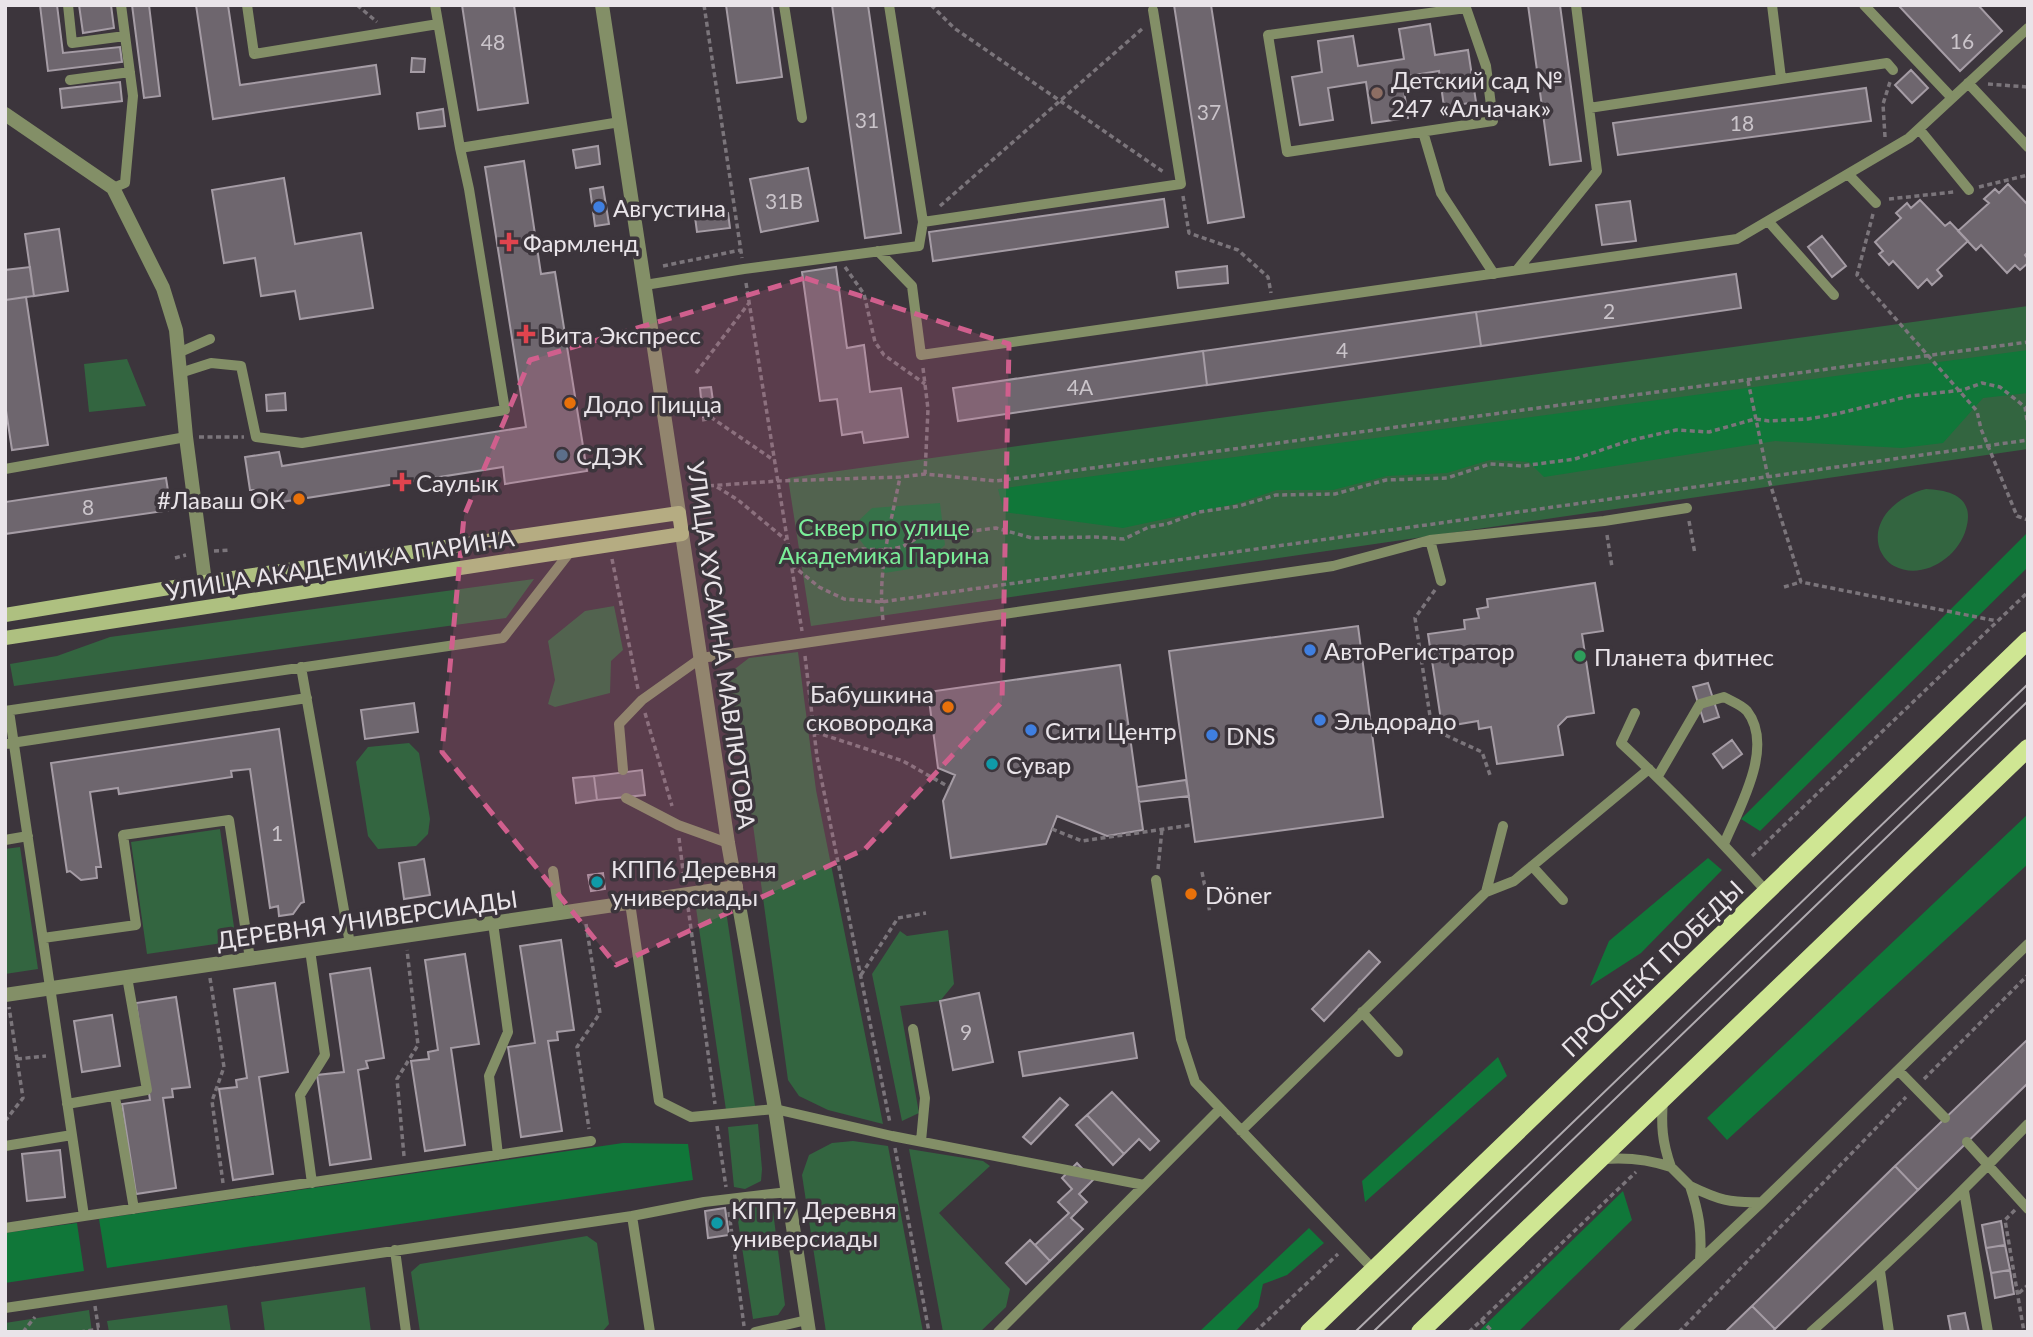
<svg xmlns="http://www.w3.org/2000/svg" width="2033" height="1337" viewBox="0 0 2033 1337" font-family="Lato,sans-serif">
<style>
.green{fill:#336540}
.forest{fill:#107739}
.building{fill:#6e666e;stroke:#a59ca5;stroke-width:2}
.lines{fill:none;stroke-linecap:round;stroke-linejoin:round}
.path{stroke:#7b757b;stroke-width:3.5;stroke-dasharray:5 3.5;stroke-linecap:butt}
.service{stroke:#838f67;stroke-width:10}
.minor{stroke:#838f67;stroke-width:14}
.tertiary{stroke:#838f67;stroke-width:14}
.secondary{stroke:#aec080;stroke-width:14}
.primary{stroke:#cfe693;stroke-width:18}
.tram{stroke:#b0abb0;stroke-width:2}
.marked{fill:#d05f8d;fill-opacity:0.2;stroke:#d05f8d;stroke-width:5;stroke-dasharray:14 9;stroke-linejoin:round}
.education-dot{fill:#8d6e63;stroke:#3c353c;stroke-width:2.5}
.shop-dot{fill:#3f7fe0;stroke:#3c353c;stroke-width:2.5}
.health-dot{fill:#e0444e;stroke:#3c353c;stroke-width:2.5}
.food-dot{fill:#e8710a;stroke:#3c353c;stroke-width:2.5}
.service-dot{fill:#5c6f8a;stroke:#3c353c;stroke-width:2.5}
.leisure-dot{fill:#2e9e5b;stroke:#3c353c;stroke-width:2.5}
.culture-dot{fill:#0f9aa8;stroke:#3c353c;stroke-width:2.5}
.labels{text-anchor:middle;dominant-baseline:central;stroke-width:7;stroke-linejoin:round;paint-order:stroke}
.number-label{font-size:21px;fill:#cac4ca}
.poi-label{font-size:24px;fill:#e9e4e9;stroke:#3c353c;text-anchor:start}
.park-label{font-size:24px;fill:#7aee99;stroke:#3c353c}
.street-label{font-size:24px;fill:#e9e4e9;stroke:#3c353c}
</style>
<rect width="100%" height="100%" fill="#3c353c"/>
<!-- green -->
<path class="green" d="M2028 306V449L811 626 788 478Z
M127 359 146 406 89 412 84 364Z
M1926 489C1952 490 1975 498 1966 529 1958 558 1922 581 1894 566 1887 562 1883 556 1880 550 1869 519 1900 495 1926 489Z
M534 579 506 618 14 686 10 664 57 656 110 637Z
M614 606 623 650 611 661 610 693 555 707 548 704 555 680 548 641 585 611Z
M798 652 816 790 883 1124 828 1110 799 1096 788 1080 753 825 727 675 749 658Z
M409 743 419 753 430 819 428 834 416 846 378 849 368 836 356 762 368 747Z
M220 829 236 941 147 954 131 842Z
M20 847 38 969 5 974V849Z
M725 904 755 1106 726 1110 696 908Z
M948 930 954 984 940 1001 900 1006 919 1113 902 1121 872 974 900 931 907 936Z
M758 1124 762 1169 761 1181 745 1189 734 1187 728 1127Z
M853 1141 888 1146 923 1332H826L802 1175 809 1155 832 1143Z
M909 1149 983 1161 990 1166 939 1213 1010 1289 1006 1307 980 1332H943Z
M762 1204 773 1211 785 1305 778 1315 753 1319 736 1208Z
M587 1236 597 1243 609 1324 602 1332H420L411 1272 420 1264Z
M365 1287 371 1332H265L261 1302Z
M227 1305 231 1332H109L107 1321Z
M89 1310 92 1332H5V1323Z"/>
<!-- forest -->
<path class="forest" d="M2028 350V393L1983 398 1943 443 1902 448 1775 441 1544 477 1529 462 1490 460 1447 473 1387 476 1333 490H1277L1235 504 1123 528 1004 512 998 489Z
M940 503 945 545 921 567 885 573 851 528 872 508Z
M2028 532V567L1760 831 1741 819Z
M2028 814V864L1727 1140 1707 1118Z
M1708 858 1722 870 1641 953 1590 986 1609 941Z
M1498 1057 1507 1076 1365 1202 1362 1181Z
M623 1143 688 1144 693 1180 107 1268 99 1219Z
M1623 1191 1632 1220 1518 1332H1478Z
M77 1223 84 1271 5 1283V1233Z
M1309 1228 1324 1243 1287 1275 1263 1284 1258 1307 1235 1332H1199Z"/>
<!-- building -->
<path class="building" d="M40 5H57L63 53 120 47 122 62 48 71Z
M79 5H111L114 28 83 33Z
M132 5H149L160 96 144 98Z
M196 5H228L240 85 376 65 380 94 213 119Z
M462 5H514L528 103 478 110Z
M726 5H772L782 77 737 83Z
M832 5H868L901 233 865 238Z
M1174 5H1211L1244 217 1208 223Z
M1528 5H1560L1581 161 1550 165Z
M1898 5H1978L2002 31 1960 71Z
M1430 24 1435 55 1468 50 1476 102 1444 107 1439 71 1402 77 1408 118 1372 123 1366 82 1328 88 1333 120 1300 125 1292 77 1322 72 1318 41 1353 36 1358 66 1404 59 1399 29Z
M412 58 425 59 424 72H411Z
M1911 70 1928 88 1912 103 1895 85Z
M120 82 122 101 62 108 60 89Z
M1866 88 1871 121 1618 155 1613 123Z
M443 109 445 126 419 129 417 113Z
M598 146 600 164 576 168 573 150Z
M524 161 541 274 555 272 587 471 505 484 503 467 256 506 254 490H250L245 457 279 452 282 466 526 427 485 167Z
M808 168 818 221 761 232 750 179Z
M284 178 295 244 361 233 373 308 300 319 295 291 261 296 255 258 224 263 212 190Z
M2008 184 2028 205V252L2025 255 2028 259V263L2020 270 2015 265 2007 273 1981 245 1976 250 1958 231 1989 203 1984 199 1995 189 1999 193Z
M603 187 609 224 595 226 590 189Z
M1164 199 1168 227 933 261 929 232Z
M1920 200 1945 226 1950 222 1968 241 1937 270 1942 276 1932 285 1927 279 1918 288 1893 261 1889 265 1879 254 1883 251 1875 242 1901 218 1896 213 1907 203 1911 208Z
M1630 201 1636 241 1602 245 1596 205Z
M728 213 730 228 697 232 695 217Z
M59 229 68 291 34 296 25 234Z
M1822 236 1846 266 1832 277 1808 247Z
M1227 266 1228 283 1178 288 1176 272Z
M30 267 34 296 5 300V270Z
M836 267 847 348 864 345 870 392 901 388 908 437 864 443 862 432 842 435 837 399 820 401 802 272Z
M1736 274 1741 308 1481 346 1476 312Z
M26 297 48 445 12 450 5 404V300Z
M1476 312 1481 346 1207 385 1203 351Z
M1203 351 1207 385 958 421 953 388Z
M711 387 715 415 703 417 700 388Z
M285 393 286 410 267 411 266 395Z
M166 478 171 510 5 534V502Z
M1595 583 1603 631 1582 634 1594 713 1567 717 1558 726 1563 755 1497 764 1491 727 1479 729 1478 721 1442 727 1428 634 1465 629 1464 620 1479 618 1477 609 1488 607 1487 599Z
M1358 626 1383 817 1195 842 1169 651Z
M1120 665 1143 830 1107 836 1057 816 1046 844 951 858 943 801 955 775 938 768 928 692Z
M1708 683 1719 717 1704 722 1693 687Z
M414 703 418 732 365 739 361 710Z
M279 729 304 902 301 903 293 914 279 916 278 906 270 908 250 769 231 771 232 777 119 794 118 788 90 792 101 867H96L97 878 81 880 70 871 67 872 51 763Z
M1732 740 1742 754 1723 768 1713 754Z
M642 770 645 795 597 800 594 776Z
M594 776 597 800 576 803 573 778Z
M1186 780 1189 796 1139 802 1137 787Z
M424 859 430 895 404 899 399 863Z
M603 873 605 889 591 891 588 875Z
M561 940 574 1030 557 1032 558 1040 548 1041 562 1131 521 1137 508 1047 535 1043 520 946Z
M1369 951 1380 962 1324 1021 1312 1009Z
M465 954 479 1044 451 1048 465 1145 425 1151 411 1061 429 1059 428 1052 438 1050 425 960Z
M370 968 384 1058 366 1061 368 1068 358 1070 371 1159 330 1165 317 1075 344 1072 330 974Z
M275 983 288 1072 259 1077 273 1174 233 1180 219 1089 237 1087 236 1080 247 1078 234 989Z
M979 993 993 1062 953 1070 940 1001Z
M176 997 190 1087 172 1089 173 1097 163 1098 176 1188 136 1194 122 1104 150 1100 136 1003Z
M112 1015 120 1066 82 1072 74 1021Z
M1133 1033 1137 1058 1023 1076 1019 1052Z
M2028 1039V1083L1918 1190 1895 1166Z
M1112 1092 1159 1141 1150 1150 1139 1139 1124 1154 1087 1115Z
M1060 1098 1068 1105 1031 1144 1023 1137Z
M1087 1115 1124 1154 1113 1165 1076 1125Z
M60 1150 65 1197 27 1201 22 1154Z
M1077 1163 1093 1180 1079 1194 1087 1202 1071 1218 1083 1229 1050 1261 1035 1245 1069 1213 1058 1202 1072 1189 1062 1178Z
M1895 1166 1918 1190 1775 1329 1752 1306Z
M725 1208 729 1235 708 1238 705 1211Z
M2001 1221 2005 1245 1986 1248 1982 1225Z
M1030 1240 1050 1261 1026 1284 1006 1263Z
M2005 1245 2010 1270 1991 1273 1986 1248Z
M2010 1270 2014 1294 1995 1298 1991 1273Z
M1752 1306 1775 1329 1772 1332H1725Z
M1965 1313 1969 1332H1951L1948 1316Z"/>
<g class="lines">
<!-- path -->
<path class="path" d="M357 5 377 22
M704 5 742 258
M931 5 954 28 1165 173
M1988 84 2028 87
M1885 137 1883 104 1890 82
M1979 187 2028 175
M1183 196 1189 233 1238 250 1268 277 1271 293
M1889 199 1954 192
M940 206 1142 29
M1873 214 1857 275 1977 411 1981 429 2017 516 2028 520
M663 266 741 250
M845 267 864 294 875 342 884 355 925 384
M746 283 802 631
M923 368 928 409 925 474
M696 373 749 303
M1748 381 1768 477 1801 582 1997 621
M702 420 712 418 775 461
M199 437H244
M692 487 778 481 900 477 925 474 996 481 2028 342
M717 487 738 500 786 540
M1689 521 1695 554
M1607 535 1612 567
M787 549 808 556H832L860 549 885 550 902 547 919 537 947 538 972 531 996 528 1032 538 1095 537 1124 539 1149 527 1167 524 1199 512 1239 506 1276 495 1335 494 1386 480 1447 478 1490 464 1522 466 1575 459 1628 441 1676 430 1709 432 1755 419 1769 421 1808 419 1836 414 1910 396 1963 390 1982 383 2000 387 2025 407 2027 420
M214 551 230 550
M175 558 186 555
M612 559 638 689
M792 565 819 587 844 599 881 602 2028 440
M1784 587 1801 582
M1435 590 1415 618 1432 729 1482 752 1490 775
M883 620C877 572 891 523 900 477
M805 656 817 757 890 1123
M645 713 672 806
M815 732 903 761 949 787
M1052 829 1082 841 1192 825
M679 838 684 879
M1752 856 2028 592
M1158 869 1162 829
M1202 872 1210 913
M688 907 715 1104
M586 924 600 1013 577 1047 589 1129
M861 975 898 918 926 913
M210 978 224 1067 212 1101 223 1183
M17 1059 46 1056
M1924 1079 2028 975
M5 1121 23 1098 9 1007
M717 1126 726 1187
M895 1148 929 1332
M404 1156 397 1079 418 1045 407 950
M2015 1210 2005 1220 2024 1332
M729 1212 744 1326
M2019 1293 2028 1285
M95 1306 99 1332
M1481 1320 1493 1332
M23 1332 35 1317
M80 1332 99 1329
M1255 1332 1338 1254
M1469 1332 1636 1172
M1679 1332 1906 1097"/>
<!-- service -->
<path class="service" d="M68 5 72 43 125 36
M247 5 254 54 438 24
M784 5 802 118
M1772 5 1781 78
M1864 5 1952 98
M1466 8 1486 66 1493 121 1287 152 1268 35Z
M70 80 130 72
M1968 83 2028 147
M1589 108 1887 63 1893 70
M1919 129 1969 190
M1423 132 1441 193 1494 274
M460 148 620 122
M1848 174 1876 203
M113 188 125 183 133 96 121 5
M1768 221 1834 295
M923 222 1181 184 1153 10
M878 251 912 286 921 355 1737 239 1909 138 2028 28
M1517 270 1597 171 1576 5
M645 285 744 269 919 246 923 222 889 5
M178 353 210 339
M180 373 211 363 241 366 256 437 302 443 505 410 469 189 460 148 435 5
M5 469 186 437
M1430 540 1441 581
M301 667 350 944
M5 711 503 638 570 552
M1635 713 1621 743C1672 790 1720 840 1767 892
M5 744 307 698
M623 770 619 724 642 700 701 658 1333 566 1430 540 1604 521 1687 508
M1658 776 1700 704 1724 697C1731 701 1742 705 1747 711 1775 747 1739 808 1724 844
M626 798 678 825 728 843
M5 840 28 836
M1532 866 1563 900
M553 871 559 913
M1156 880 1181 1039 1195 1082 1374 1270
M1486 892 1503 826
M630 903 659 1101 691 1117 775 1109 892 1136 1144 1185
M493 923 508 1032 489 1076 498 1155
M43 938 136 925 123 835 229 820 250 959
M310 950 325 1055 300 1095 312 1183
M1362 1012 1398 1052
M913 1029 925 1098 921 1141
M1898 1070 1945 1118
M115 1097 134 1209
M67 1104 147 1090 127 977
M1241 1131 1486 892 1514 881 1649 769
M1967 1142 2028 1209
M5 1146 72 1135
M1603 1159C1628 1157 1648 1159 1671 1167 1662 1142 1661 1125 1663 1099
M1671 1167 1690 1186
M1964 1191 1988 1332
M84 1216 591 1141
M632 1216 704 1202 788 1192
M5 1228 84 1216 9 711
M395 1250 406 1332
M1700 1260C1702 1231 1699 1213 1690 1186 1719 1200 1729 1203 1762 1202
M1880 1271 1889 1332
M5 1308 632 1216 650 1332
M755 1332 807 1320
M998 1332 1220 1109
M1624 1332 1762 1202 2028 944
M1811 1332C1887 1265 1958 1197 2028 1124"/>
<!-- minor -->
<path class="minor" d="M5 114 113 188 163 288 176 330 186 437 205 582
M5 995 736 887"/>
<!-- tertiary -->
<path class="tertiary" d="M602 5 679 513
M682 534 728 843 775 1109 809 1332"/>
<!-- secondary -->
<path class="secondary" d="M5 615 205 582 679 513 682 534 5 638"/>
<!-- primary -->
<path class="primary" d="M1309 1332 2028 640
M1420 1332 2028 748"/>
<!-- tram -->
<path class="tram" d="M1355 1332 2028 684
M1373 1332 2028 701"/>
</g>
<!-- marked area -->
<path class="marked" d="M805 278 1009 344 1002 702 865 849 616 965 442 752 464 516 530 360Z"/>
<!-- markers -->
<circle class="education-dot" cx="1377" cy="93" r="7"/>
<g class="shop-dot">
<circle cx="599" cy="207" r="7"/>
<circle cx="1310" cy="650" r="7"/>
<circle cx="1320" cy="720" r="7"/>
<circle cx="1031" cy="730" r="7"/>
<circle cx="1212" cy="735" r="7"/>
</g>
<g class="health-dot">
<path d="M505.5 231.5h7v7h7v7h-7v7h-7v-7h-7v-7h7z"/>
<path d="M522.5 323.5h7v7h7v7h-7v7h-7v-7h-7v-7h7z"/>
<path d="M398.5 471.5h7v7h7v7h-7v7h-7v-7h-7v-7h7z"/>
</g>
<g class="food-dot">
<circle cx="570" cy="403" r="7"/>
<circle cx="299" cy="499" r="7"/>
<circle cx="948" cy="707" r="7"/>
<circle cx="1191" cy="894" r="7"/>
</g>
<circle class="service-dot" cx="562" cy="455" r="7"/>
<circle class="leisure-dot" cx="1580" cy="656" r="7"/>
<g class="culture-dot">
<circle cx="992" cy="764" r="7"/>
<circle cx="597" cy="882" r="7"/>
<circle cx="717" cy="1223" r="7"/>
</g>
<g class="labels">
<!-- number labels -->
<g class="number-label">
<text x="1962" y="40">16</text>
<text x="493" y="41">48</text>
<text x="1209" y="111">37</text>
<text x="867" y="119">31</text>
<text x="1742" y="122">18</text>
<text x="784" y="200">31В</text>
<text x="1609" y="310">2</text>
<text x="1342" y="349">4</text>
<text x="1080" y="386">4А</text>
<text x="88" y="506">8</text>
<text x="277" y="832">1</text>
<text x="966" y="1031">9</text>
</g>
<!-- poi labels -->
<g class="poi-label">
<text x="1391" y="79">Детский сад №<tspan x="1391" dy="28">247 «Алчачак»</tspan></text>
<text x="613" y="207">Августина</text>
<text x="523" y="242">Фармленд</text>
<text x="540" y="334">Вита Экспресс</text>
<text x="584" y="403">Додо Пицца</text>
<text x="576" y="455">СДЭК</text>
<text x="416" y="482">Саулык</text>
<text x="285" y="499" text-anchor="end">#Лаваш ОК</text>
<text x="1324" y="650">АвтоРегистратор</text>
<text x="1594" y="656">Планета фитнес</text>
<text x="934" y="693" text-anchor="end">Бабушкина<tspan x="934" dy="28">сковородка</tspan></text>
<text x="1334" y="720">Эльдорадо</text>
<text x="1045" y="730">Сити Центр</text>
<text x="1226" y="735">DNS</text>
<text x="1006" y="764">Сувар</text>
<text x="611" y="868">КПП6 Деревня<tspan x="611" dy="28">универсиады</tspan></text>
<text x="1205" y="894">Döner</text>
<text x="731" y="1209">КПП7 Деревня<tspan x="731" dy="28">универсиады</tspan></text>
</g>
<!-- park labels -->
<g class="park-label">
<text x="884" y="526">Сквер по улице<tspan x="884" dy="28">Академика Парина</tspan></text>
</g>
<!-- street labels -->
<g class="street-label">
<text transform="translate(340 564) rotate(-9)">УЛИЦА АКАДЕМИКА ПАРИНА</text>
<text transform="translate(722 645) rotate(82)">УЛИЦА ХУСАИНА МАВЛЮТОВА</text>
<text transform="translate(367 919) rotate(-8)">ДЕРЕВНЯ УНИВЕРСИАДЫ</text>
<text transform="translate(1652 968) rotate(-44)">ПРОСПЕКТ ПОБЕДЫ</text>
</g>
</g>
<!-- border -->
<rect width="2033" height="1337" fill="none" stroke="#e9e4e9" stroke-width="14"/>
</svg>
